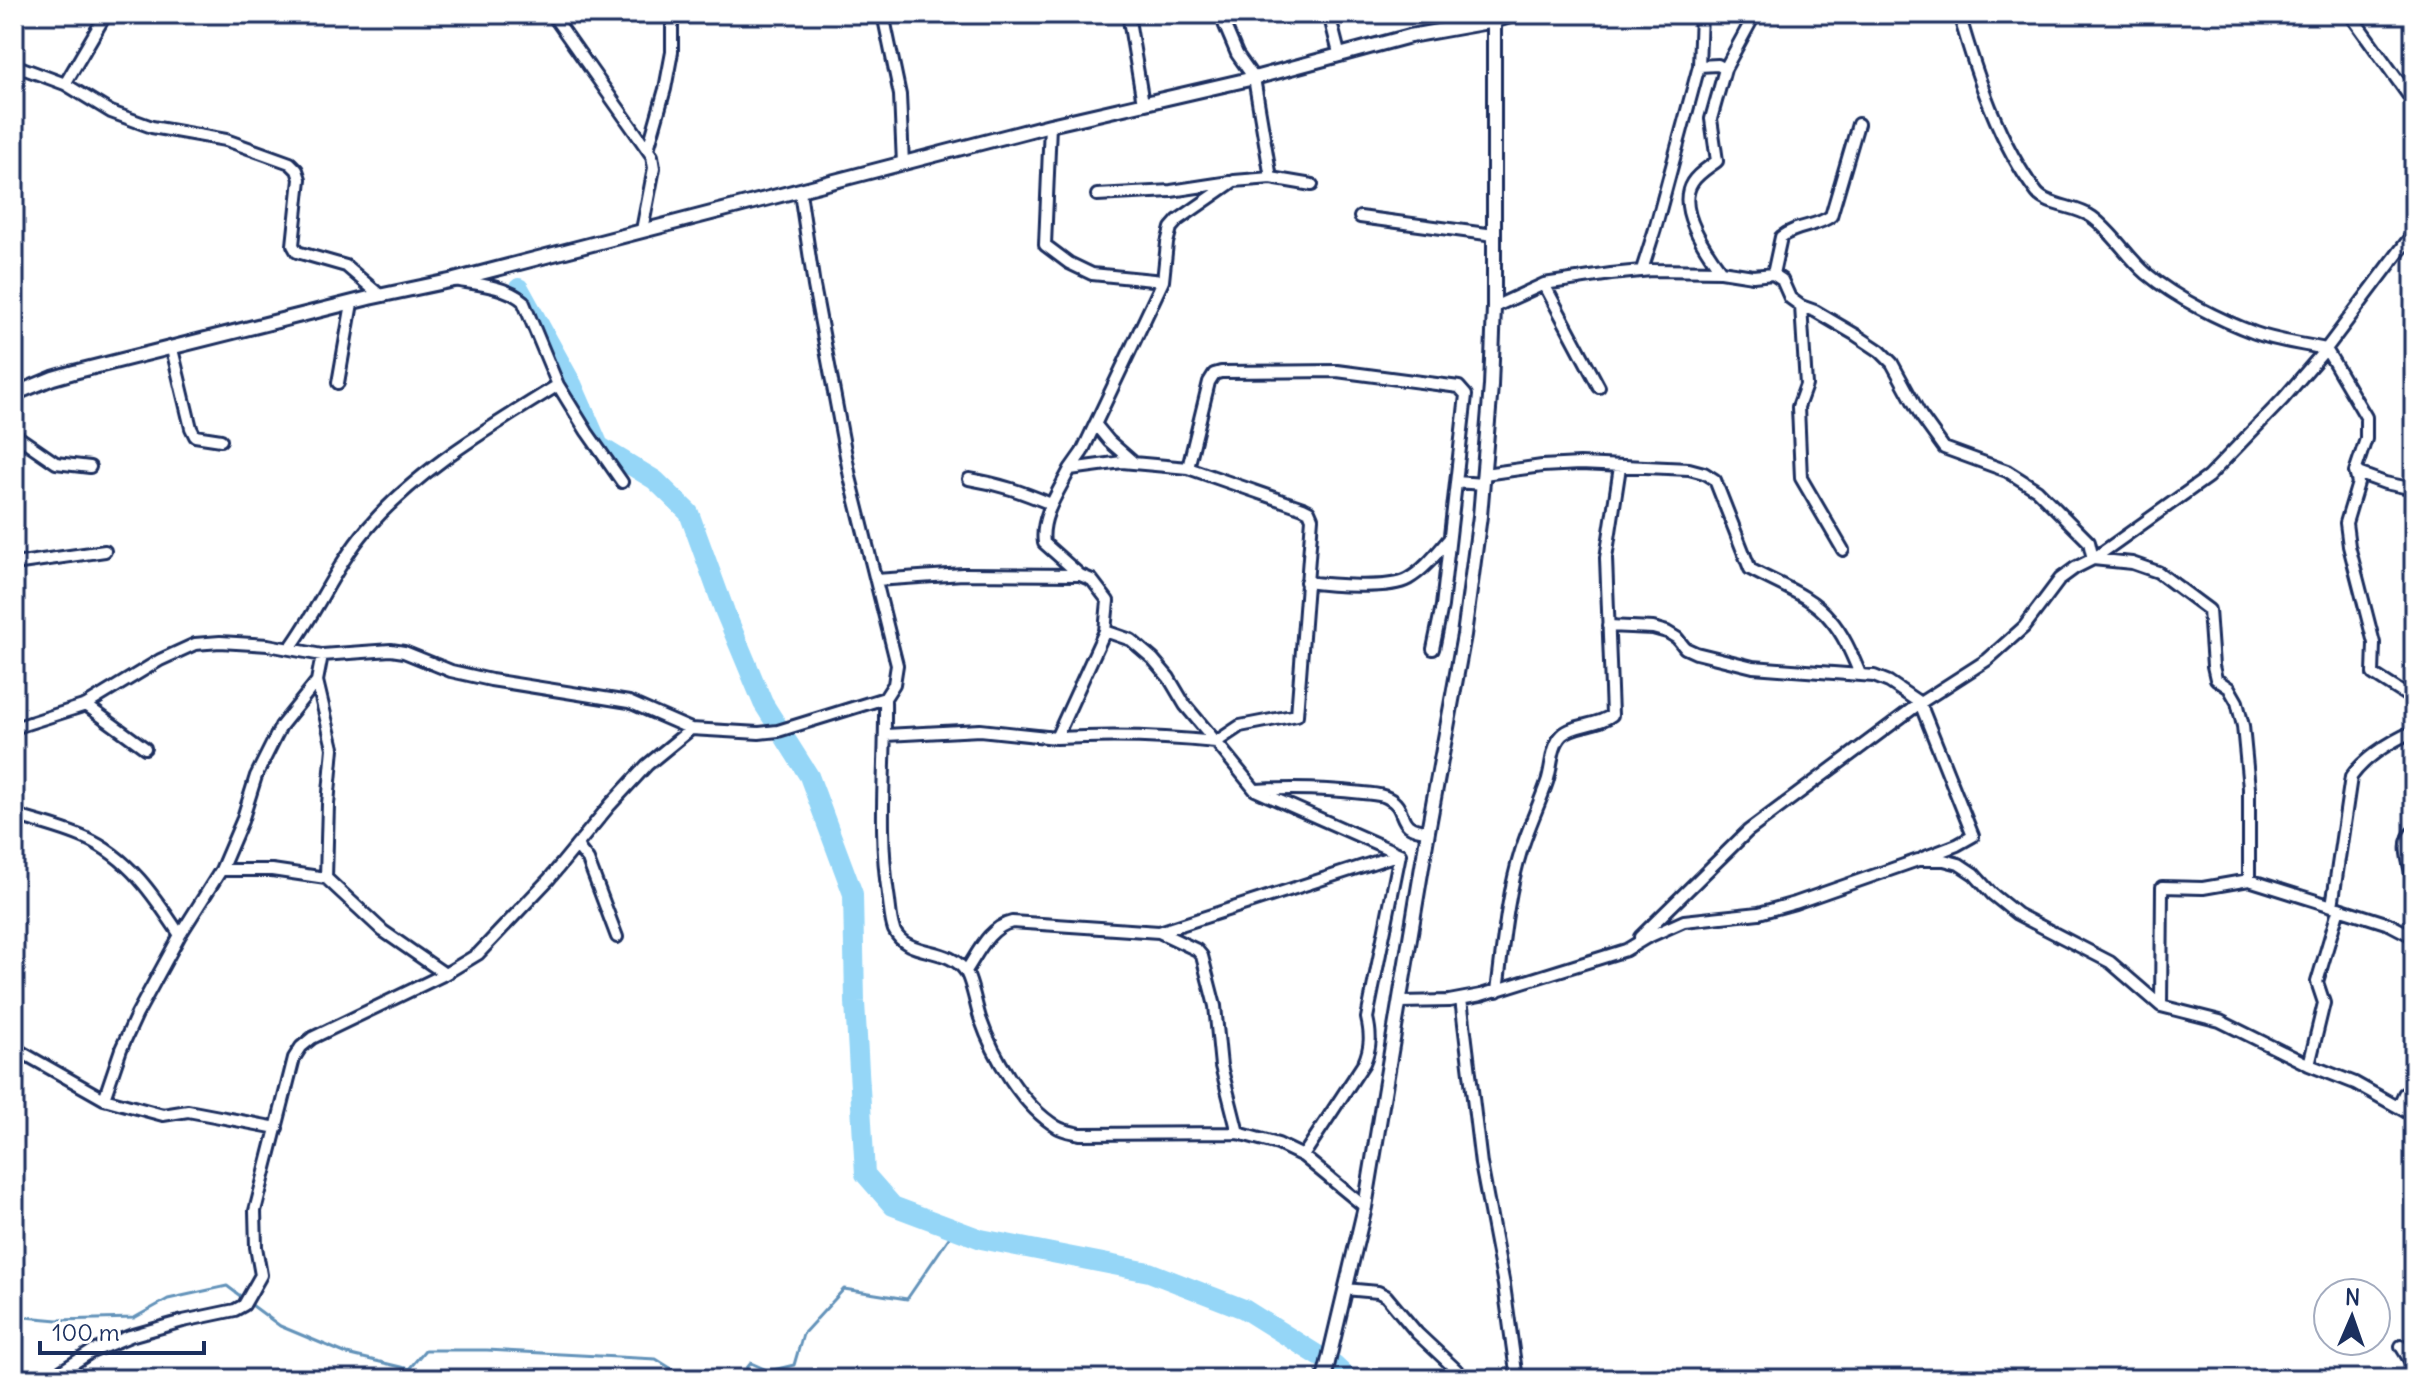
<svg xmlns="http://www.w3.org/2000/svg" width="2428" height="1393" viewBox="0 0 2428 1393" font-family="Delius,sans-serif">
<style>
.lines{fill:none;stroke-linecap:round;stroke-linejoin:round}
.stream{stroke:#6493ba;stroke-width:3}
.river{stroke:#95d6f7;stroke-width:20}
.minor-casing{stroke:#1b2f5e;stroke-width:16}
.tertiary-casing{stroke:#1b2f5e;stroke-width:18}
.minor{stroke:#fff;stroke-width:10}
.tertiary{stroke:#fff;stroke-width:12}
</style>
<rect width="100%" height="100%" fill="#fff"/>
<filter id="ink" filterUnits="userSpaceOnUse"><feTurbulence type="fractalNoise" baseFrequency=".0125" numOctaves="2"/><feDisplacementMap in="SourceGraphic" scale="16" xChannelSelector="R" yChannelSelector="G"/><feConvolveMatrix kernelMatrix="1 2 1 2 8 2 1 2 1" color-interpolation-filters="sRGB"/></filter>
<g filter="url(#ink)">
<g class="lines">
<!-- stream -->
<path class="stream" d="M249 1303 280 1326 347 1354 409 1369 425 1350H487L656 1359 688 1379
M14 1316 58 1320 134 1318 168 1299 227 1286 243 1298
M738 1379 751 1363 769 1371 794 1365 803 1334 844 1289 907 1299 955 1229"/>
<!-- river -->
<path class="river" d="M519 288 572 384 599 446 655 480 689 513 725 612 763 703 809 776 853 894 855 1002 865 1174 893 1206 981 1239 1149 1272 1244 1309 1335 1366 1349 1379"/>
<defs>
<path id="minor" d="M552 14 652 156 654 168 642 230
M883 14 900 95 903 164
M1128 14 1143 103
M1220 14 1237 54 1254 78 1271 178 1312 185
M1329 14 1339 53
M1701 14 1699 66 1718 65 1725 69 1711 119 1717 161C1709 167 1697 174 1692 183 1676 208 1706 251 1721 271
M1959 14C1976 73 1999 144 2037 193 2047 206 2077 206 2092 217 2114 233 2127 257 2147 274 2176 298 2220 320 2255 333 2277 341 2303 344 2326 349L2366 417V439L2355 472 2358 483 2346 523 2349 546 2374 643 2373 674 2414 700
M2350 14 2414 103
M14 65 65 84 111 112 152 127 226 140 290 163 297 170 300 179 293 245 297 252 346 266 381 296
M1725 69 1755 14
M65 84 106 14
M1050 125 1045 245 1069 263 1092 274 1163 281
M648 149 665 89 672 52V14
M800 192 814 286 850 477 897 665 894 684 885 698C886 764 878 828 888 894 890 905 890 919 894 930 907 958 949 945 966 972 972 982 976 1006 980 1018 993 1056 1022 1106 1057 1127 1063 1131 1072 1132 1080 1134L1238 1133 1278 1144 1303 1156 1365 1207
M1097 195 1171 191 1230 182
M1360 217 1494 235
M1642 270 1655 229 1699 66
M1773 274 1781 237C1796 225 1817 227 1831 216L1858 124
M1544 284 1599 387
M1801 306 1806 385 1798 407 1801 478 1843 550
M1494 307 1544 284 1611 274 1651 270 1721 271 1753 276 1773 274 1782 280 1790 298 1801 306 1815 311 1856 335 1880 351 1892 363 1921 416 1944 448 2007 471 2037 490 2089 542 2093 559 2132 563 2158 572 2209 610 2213 666 2216 679 2229 688 2237 702 2243 726 2249 788V880
M172 349 191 428 195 436 221 440
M14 376 20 390
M338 383 352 303
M558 385 587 432 622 482
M1095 424 1109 441 1133 462
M14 434 56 463 90 467
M1188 468 1209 382 1214 374 1221 372 1337 371 1459 387 1466 395 1442 606 1433 649
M1070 469 1082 452 1163 281 1167 243 1171 228 1178 220 1234 181 1271 178
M2355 472 2385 483 2414 489
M1484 474 1542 466 1580 464 1689 469 1704 473 1715 480 1750 569C1777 584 1811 595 1830 619 1844 635 1852 655 1860 674
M969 479C1000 484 1022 492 1051 504
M1456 482 1483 484
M14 564 105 551
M1080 575 1044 543C1040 517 1059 491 1070 469L1122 462 1188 468 1303 508 1309 511 1312 518 1297 715 1240 726 1216 742 1255 790 1400 854 1367 1018C1371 1035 1371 1047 1364 1063L1303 1156
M876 580 963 574 1080 575 1092 580 1108 601 1105 631 1056 738 980 730 886 735
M1306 582C1328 585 1389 590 1408 579 1424 570 1437 553 1449 539
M1608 626 1653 628 1667 632 1677 638 1685 648 1696 653 1753 667 1874 676 1889 682 1920 703 1973 836 1957 845 1923 858
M290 648C318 610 336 565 367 529 417 469 493 426 558 385L523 301C506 286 476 284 454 280
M317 681 333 748 328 804 326 878
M86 705 145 748
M14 728 86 705 160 660 195 644 220 642 268 645 322 655 391 650 404 652 451 671 491 680 629 702 691 729 759 733 778 731 885 698
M2414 731C2392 741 2365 757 2351 777L2332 906 2389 924 2414 937
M1056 738C1110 735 1162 736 1216 742L1185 705 1169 678 1153 659 1131 640 1105 631
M1257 790C1293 788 1328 789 1363 793 1371 794 1381 794 1388 798 1410 809 1393 829 1428 831
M14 815C37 822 63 828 85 838 129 857 155 897 180 935
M577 846 588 860 617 937
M221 870H272L326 878 383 931 445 974
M2414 884C2411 868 2399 842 2414 831
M1159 932 1400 854
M1640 937 1748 831 1920 703 1987 660 2024 627 2060 579 2075 568 2093 559 2208 477 2283 399 2326 349 2414 232
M966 971C978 953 989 927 1012 922L1159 932 1197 950 1202 956 1215 1006 1221 1066 1238 1133
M1497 991C1503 945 1507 896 1521 851 1528 828 1539 805 1547 782 1552 768 1551 746 1562 735 1573 724 1598 726 1612 715L1606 558 1620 467
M1461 999 1481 1164 1504 1285 1517 1379
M1400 1002 1449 1001 1481 995 1626 950 1646 938 1684 921 1759 913 1795 903 1918 860H1944L1959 864 1974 874 1992 894 2017 914 2110 962 2161 1006 2220 1021 2309 1065 2355 1083 2414 1116
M2161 1006 2162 887 2203 888 2249 880 2332 906
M14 1048 104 1099 163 1115 188 1111 277 1128
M2309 1065 2324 1003 2317 982 2339 908
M104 1099 121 1049 137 1014 180 935 221 870 242 821 256 776 281 726 317 681 322 655
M2398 1107 2404 1094 2414 1089
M1345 1289 1378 1292 1386 1296 1417 1333 1466 1379
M2401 1346 2414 1367
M49 1379 91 1352 130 1336 183 1321 235 1310 244 1305 261 1275 256 1247 255 1211 294 1058 301 1047 312 1038 445 974 478 954 549 879 610 805 647 765 691 729"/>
<path id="tertiary" d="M14 394 53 378 74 372 369 298 454 280 1050 125 1254 78 1410 36 1494 21 1517 14
M1324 1379 1365 1207 1428 831 1464 635 1480 516 1491 386 1494 307V21"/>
</defs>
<!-- minor casing -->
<use href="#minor" class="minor-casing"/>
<!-- tertiary casing -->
<use href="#tertiary" class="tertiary-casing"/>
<!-- minor -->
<use href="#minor" class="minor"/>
<!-- tertiary -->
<use href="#tertiary" class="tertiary"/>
</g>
</g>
<!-- margin -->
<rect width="2428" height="1393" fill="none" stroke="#fff" stroke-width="48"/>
<rect x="24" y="24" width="2380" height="1345" fill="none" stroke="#1b2f5e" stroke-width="3" filter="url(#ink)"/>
<!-- north arrow -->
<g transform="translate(2352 1317) rotate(2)"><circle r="38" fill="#ffffff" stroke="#a4acbf" stroke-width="2"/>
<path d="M0-6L14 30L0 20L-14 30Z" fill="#1b2f5e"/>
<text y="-12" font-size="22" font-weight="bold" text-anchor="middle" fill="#1b2f5e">N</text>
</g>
<!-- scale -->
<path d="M40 1341v12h164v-12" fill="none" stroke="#1b2f5e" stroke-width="4"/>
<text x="52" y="1341" font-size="24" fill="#1b2f5e" stroke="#ffffff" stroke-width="6" paint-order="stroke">100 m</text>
</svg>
